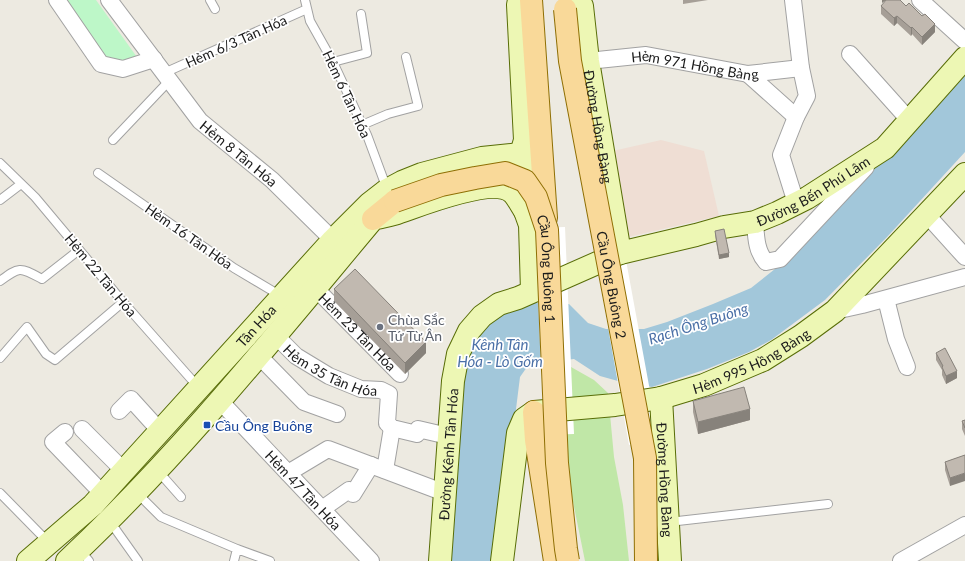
<svg xmlns="http://www.w3.org/2000/svg" width="965" height="561" viewBox="0 0 965 561" font-family="Lato,sans-serif">
<style>
.military{fill:#efded4}
.grass{fill:#c0e7a7}
.park{fill:#bdf7c8}
.water{fill:#a2c7da}
.pier{fill:#fff}
.lines{fill:none;stroke-linecap:round;stroke-linejoin:round}
.lane-casing{stroke:#a2a2a2;stroke-width:10}
.street-casing{stroke:#a2a2a2;stroke-width:18}
.secondary-casing{stroke:#586d07;stroke-width:24}
.primary-casing{stroke:#8f6f04;stroke-width:24}
.lane{stroke:#fff;stroke-width:8}
.street{stroke:#fff;stroke-width:16}
.secondary{stroke:#edf7b4;stroke-width:22}
.primary{stroke:#f9d999;stroke-width:22}
.primary-bridge-casing{stroke:#8f6f04;stroke-width:24;stroke-linecap:butt}
.primary-bridge{stroke:#f9d999;stroke-width:22}
.wall{fill:#a69f97}
.shaded-wall{fill:#87827b}
.building{fill:#c1b9b0;stroke:#87827b}
.worship-dot{fill:#6b7280;stroke:#fff;stroke-width:1.5}
.transit-dot{fill:#1a4fb4;stroke:#fff;stroke-width:1.5}
.labels{text-anchor:middle;dominant-baseline:central;stroke-width:3.5;stroke-linejoin:round;paint-order:stroke}
.street-label{font-size:14px;fill:#1b1b1b;stroke:#fff}
.worship-label{font-size:14px;fill:#5b616d;stroke:#fff;text-anchor:start}
.transit-label{font-size:14px;fill:#164399;stroke:#fff;text-anchor:start}
.water-label{font-size:15px;font-style:italic;fill:#4b70a7;stroke:#fff}
</style>
<rect width="100%" height="100%" fill="#edeae1"/>
<!-- military -->
<path class="military" d="M661 140 704 151 719 216 624 238 604 153Z"/>
<!-- grass -->
<path class="grass" d="M571 367 594 380 608 393 614 457 623 505 629 561H585L568 477 566 388Z"/>
<!-- park -->
<path class="park" d="M64 0H96L139 60 121 64 105 59Z"/>
<!-- water -->
<path class="water" d="M965 73V152L887 237 825 300 771 340 749 352 707 369 652 387 625 383 600 376 574 359 532 364 527 367 520 377 497 561H448L466 352 485 324 511 307 535 303 569 304 588 323 606 329H644L667 322 713 304 751 288 780 265Z"/>
<!-- pier -->
<path class="pier" d="M565 227 574 434 544 435 535 228Z
M621 233 659 440 629 445 592 238Z"/>
<g class="lines">
<defs>
<path id="lane" d="M210 0 215 9
M305 0 310 21 333 62 367 135 387 189
M333 62 367 53 361 14
M164 73 307 9
M362 125 388 114 418 106 406 57
M113 140 169 81
M0 163 35 197 123 302 199 388
M98 173 234 268 281 296
M0 200 21 184
M0 281C20 266 20 267 42 279L79 250
M0 358 27 327 46 354 55 360 123 302
M158 471 181 497
M0 493 49 543
M137 493 161 517 237 549 270 561
M109 522 116 530 138 561
M669 522 828 504
M80 550 89 561
M234 561 237 549"/>
<g id="street">
<path d="M57 0 101 64 123 69 154 59"/>
<path id="s1" d="M109 0 200 121 272 180 333 240"/>
<path d="M793 0 801 68 807 96 796 117 781 155 796 203"/>
<path d="M920 0 965 41"/>
<path d="M850 54 910 121"/>
<path id="s2" d="M588 61 646 55 748 74 801 68"/>
<path d="M748 74 796 117"/>
<path d="M927 215 965 257"/>
<path d="M755 222C756 236 756 251 766 262L780 259 866 167"/>
<path id="s3" d="M315 288 400 374"/>
<path d="M886 299 896 339 907 367"/>
<path d="M835 311 862 305 965 277"/>
<path id="s4" d="M276 336 296 356 329 376 361 389 381 390 389 394 387 423 392 428 417 434 418 429 448 436"/>
<path d="M259 356 304 402 337 414"/>
<path id="s5" d="M220 401 371 561"/>
<path d="M119 411 131 399 160 431"/>
<path d="M82 429 124 471"/>
<path d="M65 432 53 442 103 494"/>
<path d="M385 470 392 428"/>
<path d="M288 473 328 449 445 493"/>
<path d="M322 509 349 490 353 494 371 465"/>
<path d="M901 561 965 525"/>
</g>
<g id="secondary">
<path d="M519 0 518 5 525 140 521 154 525 211 530 225 532 291"/>
<path id="s6" d="M578 0 582 6 588 61 620 253"/>
<path id="s7" d="M661 398 670 561"/>
<path id="s8" d="M28 561 93 505 333 240 369 204 387 190 402 182 422 174 482 158 521 154"/>
<path d="M67 561C179 456 275 336 373 219 380 217 387 216 394 214 417 207 493 174 513 193 517 197 521 205 525 211"/>
<path id="s9" d="M440 561 453 381 458 354 469 331 482 316 499 304 518 298 620 253 696 235 724 227 755 222 777 213 807 198 885 148 965 58"/>
<path id="s10" d="M502 561 518 433 524 419 534 412 615 405 661 398 704 385 763 360 801 336 835 311 965 174"/>
</g>
<path id="primary" d="M531 0 546 218
M373 219 395 201
M534 412 536 440 555 561"/>
</defs>
<!-- lane casing -->
<use href="#lane" class="lane-casing"/>
<!-- street casing -->
<use href="#street" class="street-casing"/>
<!-- secondary casing -->
<use href="#secondary" class="secondary-casing"/>
<!-- primary casing -->
<use href="#primary" class="primary-casing"/>
<!-- lane -->
<use href="#lane" class="lane"/>
<!-- street -->
<use href="#street" class="street"/>
<!-- secondary -->
<use href="#secondary" class="secondary"/>
<!-- primary -->
<use href="#primary" class="primary"/>
<defs>
<g id="primary-bridge">
<path id="s11" d="M565 9 570 61 645 458 646 561"/>
<path id="s12" d="M395 201 441 185 475 178 505 173 525 181 536 197 547 230 557 463 566 549 568 561"/>
</g>
</defs>
<!-- primary-bridge casing -->
<use href="#primary-bridge" class="primary-bridge-casing"/>
<!-- primary-bridge -->
<use href="#primary-bridge" class="primary-bridge"/>
</g>
<!-- wall -->
<path class="wall" d="M683 0H708L683 4Z
M881 6 935 32 922 45 912 34 911 36 897 23 894 26 881 14Z
M715 231 729 257 719 259 715 235Z
M334 289 426 353 405 374 334 301Z
M936 353 957 378 946 384 942 375V370L936 360Z
M693 401 750 420 698 434 693 412Z
M965 420V436L962 429V421Z
M965 455 950 486 945 470V462Z"/>
<!-- shaded-wall -->
<path class="shaded-wall" d="M882 0H886L882 3Z
M897 16V23L894 26V18Z
M935 24V32L922 45V37Z
M912 27V34L911 36V28Z
M729 253V257L719 259V255Z
M426 342V353L405 374V363Z
M957 371V378L946 384V376Z
M750 409V420L698 434V422Z
M965 473V481L950 486V478Z"/>
<!-- building -->
<path class="building" d="M886 0H900L906 6 909 3 922 16 925 14 935 24 922 37 912 27 911 28 897 16 894 18 881 6Z
M724 229 729 253 719 255 715 231Z
M355 269 426 342 405 363 334 289Z
M945 348 957 371 946 376 942 367 943 366 936 353Z
M744 387 750 409 698 422 693 401Z
M965 420V428L962 421Z
M965 455V473L950 478 945 462Z"/>
<!-- markers -->
<circle class="worship-dot" cx="380" cy="327" r="4"/>
<rect class="transit-dot" x="203" y="421" width="8" height="8" rx="2"/>
<g class="labels">
<!-- street labels -->
<g class="street-label">
<text transform="translate(236 41) rotate(-24)">Hẻm 6/3 Tân Hóa</text>
<text stroke="none"><textPath href="#s2" startOffset="108">Hẻm 971 Hồng Bàng</textPath></text>
<text transform="translate(347 94) rotate(65)">Hẻm 6 Tân Hóa</text>
<text stroke="none"><textPath href="#s6" startOffset="129">Đường Hồng Bàng</textPath></text>
<text stroke="none"><textPath href="#s1" startOffset="202">Hẻm 8 Tân Hóa</textPath></text>
<text stroke="none"><textPath href="#s9" startOffset="610">Đường Bến Phú Lâm</textPath></text>
<text transform="translate(189 236) rotate(35)">Hẻm 16 Tân Hóa</text>
<text stroke="none"><textPath href="#s12" startOffset="228">Cầu Ông Buông 1</textPath></text>
<text transform="translate(101 275) rotate(50)">Hẻm 22 Tân Hóa</text>
<text stroke="none"><textPath href="#s11" startOffset="280">Cầu Ông Buông 2</textPath></text>
<text stroke="none"><textPath href="#s8" startOffset="328">Tân Hóa</textPath></text>
<text stroke="none"><textPath href="#s3" startOffset="61">Hẻm 23 Tân Hóa</textPath></text>
<text stroke="none"><textPath href="#s10" startOffset="382">Hẻm 995 Hồng Bàng</textPath></text>
<text stroke="none"><textPath href="#s4" startOffset="66">Hẻm 35 Tân Hóa</textPath></text>
<text stroke="none"><textPath href="#s9" startOffset="107">Đường Kênh Tân Hóa</textPath></text>
<text stroke="none"><textPath href="#s7" startOffset="82">Đường Hồng Bàng</textPath></text>
<text stroke="none"><textPath href="#s5" startOffset="122">Hẻm 47 Tân Hóa</textPath></text>
</g>
<!-- worship labels -->
<g class="worship-label">
<text x="388" y="319">Chùa Sắc<tspan x="388" dy="16">Tứ Từ Ân</tspan></text>
</g>
<!-- transit labels -->
<g class="transit-label">
<text x="215" y="425">Cầu Ông Buông</text>
</g>
<!-- water labels -->
<g class="water-label">
<text transform="translate(698 323) rotate(-18)">Rạch Ông Buông</text>
<text x="500" y="344">Kênh Tân<tspan x="500" dy="17">Hóa - Lò Gốm</tspan></text>
</g>
</g>
</svg>
